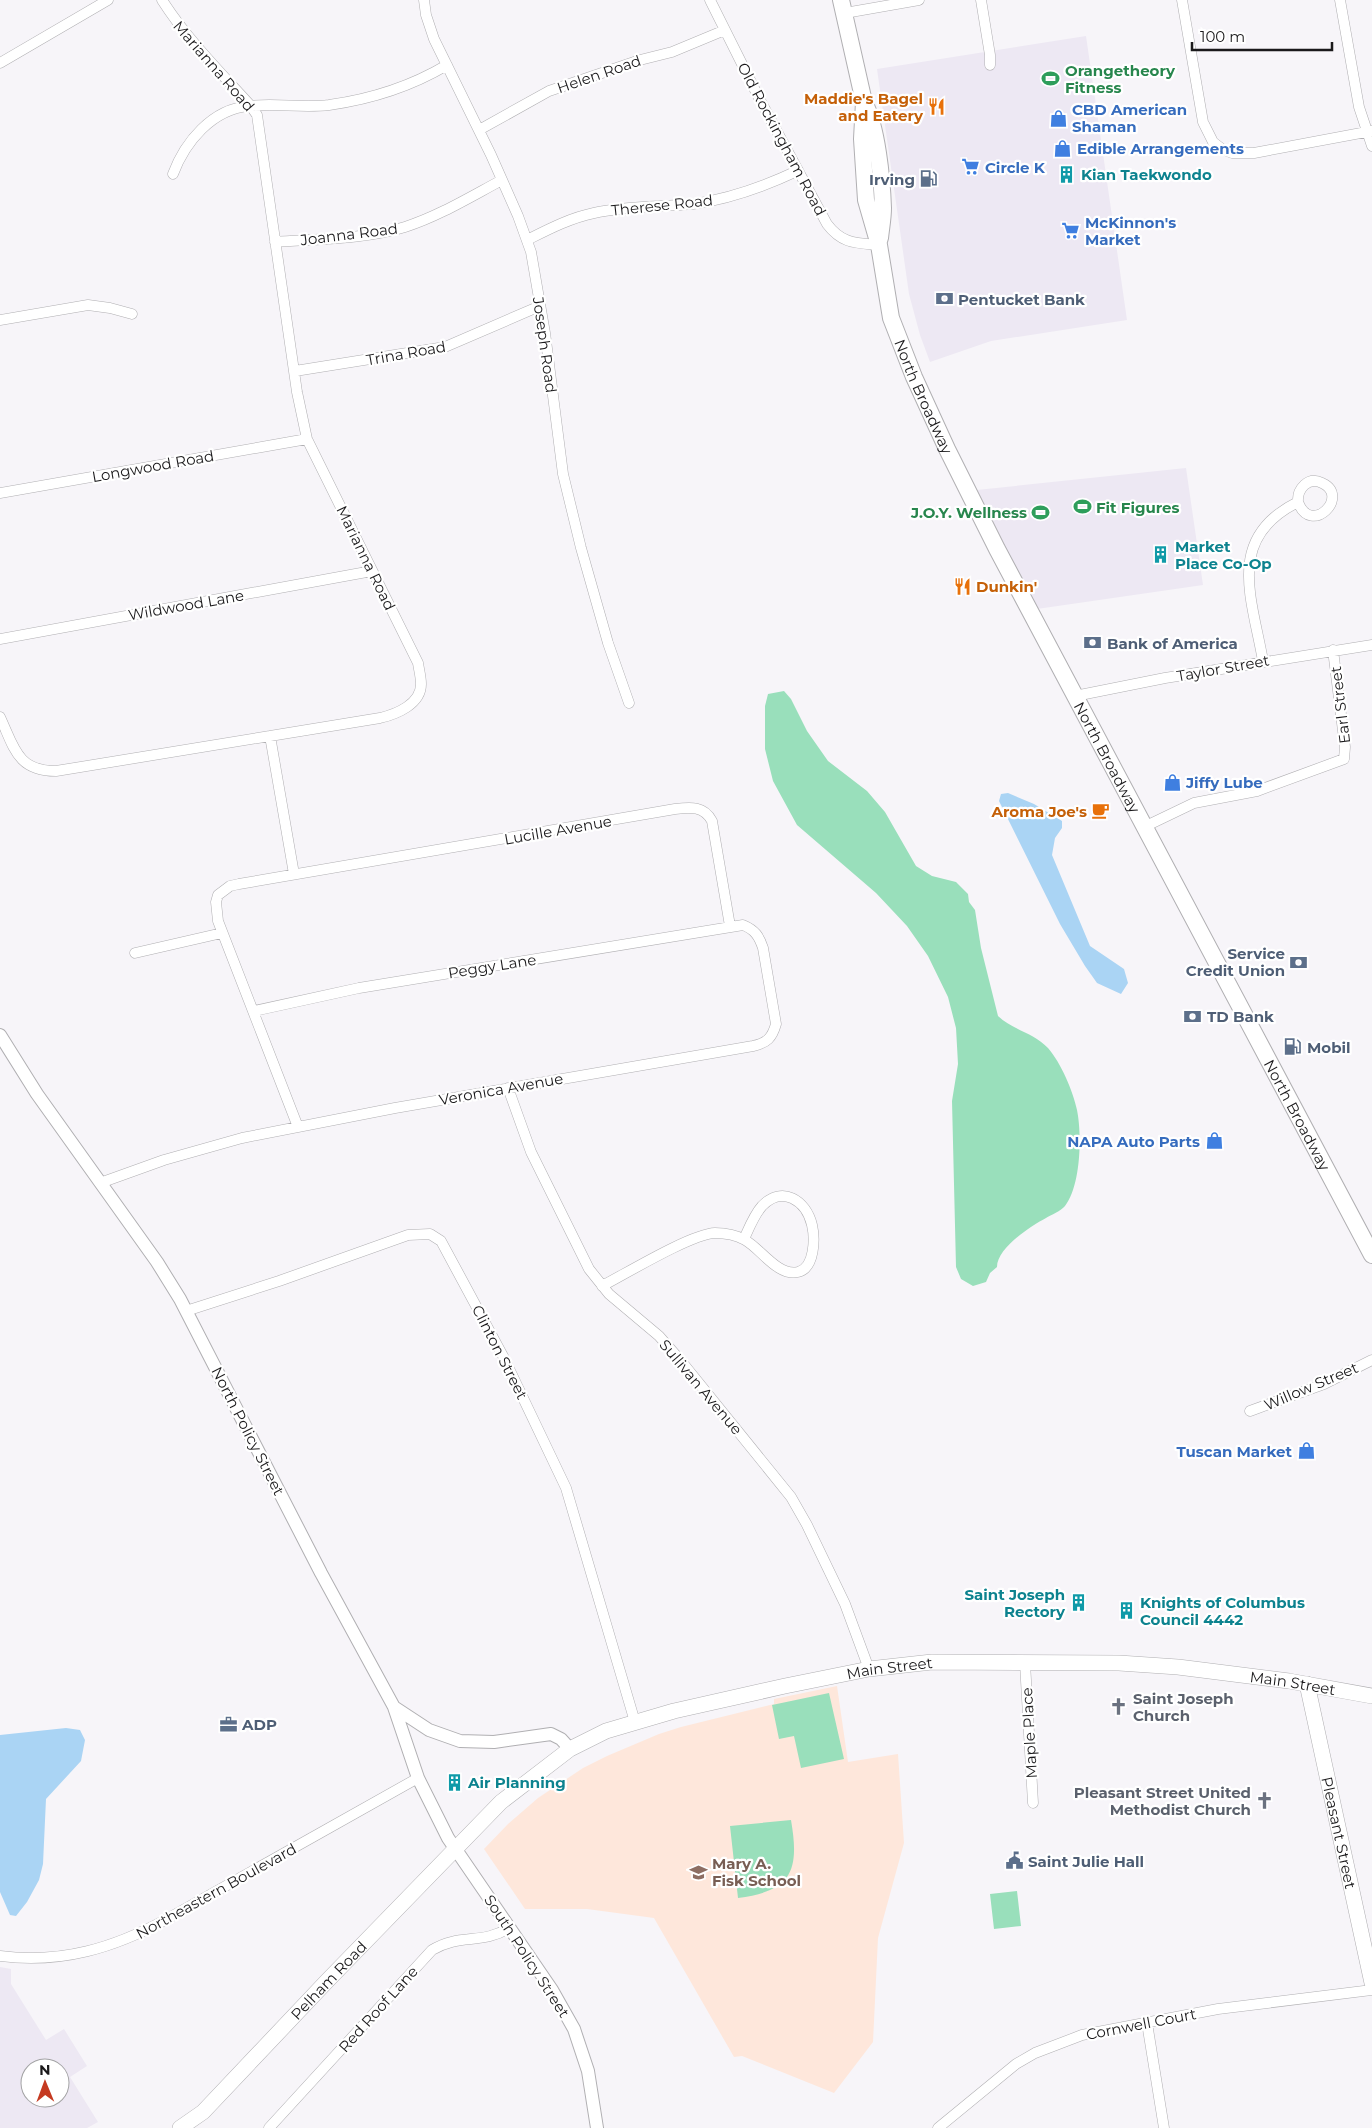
<svg xmlns="http://www.w3.org/2000/svg" width="1372" height="2128" viewBox="0 0 1372 2128" font-family="Montserrat,sans-serif">
<style>
.built{fill:#ede8f3;fill-rule:evenodd}
.education{fill:#fee7db}
.green{fill:#99dfbb}
.water{fill:#aad4f4}
.lines{fill:none;stroke-linecap:round;stroke-linejoin:round}
.minor-casing{stroke:#b0afb2;stroke-width:11}
.tertiary-casing{stroke:#b0afb2;stroke-width:14}
.secondary-casing{stroke:#b0afb2;stroke-width:16}
.primary-casing{stroke:#b0afb2;stroke-width:18}
.minor{stroke:#fff;stroke-width:10}
.tertiary{stroke:#fff;stroke-width:12}
.secondary{stroke:#fff;stroke-width:15}
.primary{stroke:#fff;stroke-width:16}
.labels{text-anchor:middle;dominant-baseline:central;stroke-width:4.5;stroke-linejoin:round;paint-order:stroke}
.street-label{font-size:15px;fill:#1a191b;stroke:#fff}
.leisure-label{font-size:15px;font-weight:bold;fill:#27864d;stroke:#fff;text-anchor:start}
.food-label{font-size:15px;font-weight:bold;fill:#c56008;stroke:#fff;text-anchor:end}
.shop-label{font-size:15px;font-weight:bold;fill:#366cbe;stroke:#fff;text-anchor:start}
.culture-label{font-size:15px;font-weight:bold;fill:#0d838f;stroke:#fff;text-anchor:start}
.service-label{font-size:15px;font-weight:bold;fill:#4e5e75;stroke:#fff;text-anchor:start}
.worship-label{font-size:15px;font-weight:bold;fill:#5b616d;stroke:#fff;text-anchor:start}
.education-label{font-size:15px;font-weight:bold;fill:#785e54;stroke:#fff;text-anchor:start}
</style>
<rect width="100%" height="100%" fill="#f7f5f9"/>
<!-- built -->
<path class="built" d="M1086 36 1127 320 991 341 930 362 920 335 909 294 877 69Z
M1186 468 1203 585 1030 610 967 491Z
M0 1967 11 1969V1984L46 2040 64 2029 87 2066 70 2077 98 2122 87 2128H0ZM30 2068H60V2098H30Z"/>
<!-- education -->
<path class="education" d="M837 1686 848 1762 898 1754 904 1843 878 1938 873 2042 834 2093 742 2056 734 2057 654 1918 587 1909H525L484 1849 508 1824 538 1798 583 1768 607 1756 659 1734 681 1727 774 1704V1699Z"/>
<!-- green -->
<path class="green" d="M784 691 791 699 807 731 828 761 867 791 885 812 916 866 932 876 956 882 968 894 969 902 975 910 981 948 998 1016C1013 1030 1034 1033 1048 1048 1061 1063 1073 1091 1077 1110 1082 1134 1081 1186 1065 1206 1061 1211 1051 1215 1046 1218 1031 1226 997 1248 997 1267L990 1273 986 1282 973 1286 961 1279 956 1267 952 1101 958 1064 956 1028 948 997 928 956 907 926 876 893 797 825 773 781 765 749V706L768 694Z
M829 1693 844 1759 801 1768 794 1736 779 1739 772 1705Z
M791 1820C800 1872 791 1891 738 1898L730 1826Z
M1017 1891 1021 1926 994 1929 990 1894Z"/>
<!-- water -->
<path class="water" d="M1008 793 1034 804 1062 821V828L1055 838 1052 855 1090 946 1124 969 1128 983 1121 994 1097 983 1085 966 1060 924 999 801 1001 794Z
M66 1728 80 1730 85 1740 81 1761 46 1799 43 1864 39 1880 27 1902 16 1916 10 1915 0 1892V1735Z"/>
<g class="lines">
<defs>
<path id="minor" d="M424 0 426 15 434 39 491 155 518 216 531 252 545 333 563 474 581 548 608 643 629 703
M710 0 759 98 827 224C842 244 856 243 879 245
M981 0 990 55V65
M1182 0 1203 122 1213 142 1222 149 1232 153H1254L1372 131
M1340 0 1359 107 1372 146
M845 13 919 0
M0 63 108 0
M479 130 549 91 640 60 672 52 725 30
M173 174C185 142 212 109 249 106 275 103 302 108 329 105 372 99 410 87 447 65
M527 240C549 229 570 218 594 213 626 206 660 207 693 204 730 199 763 187 797 171
M275 242C315 239 367 239 405 227 439 216 470 197 502 180
M0 320 88 305 110 308 132 314
M295 371 445 347 540 306
M0 493 307 439
M0 639 372 571
M1263 661C1252 598 1225 538 1298 502 1297 489 1308 476 1322 483 1351 496 1311 537 1298 502
M1075 696 1165 678 1372 645
M0 717C14 747 17 771 56 771L380 718C397 714 421 704 421 684 421 677 419 670 418 663L307 439 297 392 257 115 250 105C219 71 187 39 162 0
M270 736 294 874
M1144 827 1194 803 1257 791 1344 759 1345 747 1333 650
M135 953 222 933
M508 1088 531 1152 589 1269 609 1294 659 1336 681 1361 791 1497 807 1525 845 1604 869 1669
M298 1127 218 921 216 902 218 895 230 886 239 884 675 809C691 807 704 806 712 821L730 926
M100 1183 164 1160 242 1138 395 1108 753 1046C767 1043 772 1038 776 1024L763 948C759 936 755 930 743 925L359 988 254 1011
M602 1286C627 1273 691 1234 715 1233 725 1233 736 1235 745 1240 760 1248 778 1277 798 1272 815 1268 815 1238 812 1225 806 1200 782 1185 762 1206 754 1215 749 1228 744 1239
M186 1311 279 1281 408 1235 430 1234 441 1241 503 1356 566 1488 635 1722
M1250 1411 1324 1384 1372 1360
M1025 1663 1033 1803
M0 1956C61 1964 114 1948 167 1919L418 1778
M1147 2023 1164 2128
M269 2128 432 1950C460 1933 482 1945 509 1928
M938 2128 1016 2064 1035 2053 1082 2035 1218 2009 1372 1990"/>
<path id="tertiary" d="M0 1035 37 1094 157 1262 180 1299 321 1573 394 1707 418 1778 448 1838 552 1990 574 2029 588 2071 597 2128
M394 1707 429 1730 460 1741 494 1742 551 1734 561 1739 570 1749"/>
<g id="secondary">
<path id="s1" d="M1307 1684 1372 1983"/>
<path id="s2" d="M180 2128 203 2112 327 1981 501 1802 570 1749 606 1731 674 1711 785 1686 869 1669 932 1662 1119 1663 1178 1667 1289 1681 1372 1696"/>
</g>
<g id="primary">
<path d="M841 0 864 102C877 127 882 178 883 208 883 218 881 228 880 238"/>
<path id="s3" d="M864 102 862 139 866 200 879 245 891 318 914 377 947 449 997 549 1372 1255"/>
</g>
</defs>
<!-- minor casing -->
<use href="#minor" class="minor-casing"/>
<!-- tertiary casing -->
<use href="#tertiary" class="tertiary-casing"/>
<!-- secondary casing -->
<use href="#secondary" class="secondary-casing"/>
<!-- primary casing -->
<use href="#primary" class="primary-casing"/>
<!-- minor -->
<use href="#minor" class="minor"/>
<!-- tertiary -->
<use href="#tertiary" class="tertiary"/>
<!-- secondary -->
<use href="#secondary" class="secondary"/>
<!-- primary -->
<use href="#primary" class="primary"/>
</g>
<!-- icons -->
<defs>
<symbol id="stadium-bare" viewBox="-9 -9 18 18"><path d="M0-5a6.5 5 0 1 0 0 10a6.5 5 0 1 0 0-10ZM-3.5-1.8h7v3.6h-7Z" fill="#2e9e5b" stroke="#fff" stroke-width="2.5" paint-order="stroke"/></symbol>
<symbol id="restaurant-bare" viewBox="-9 -9 18 18"><path d="M-5-6h1v4h1v-4h1v4h1v-4h1v5L-1.5 .5V6h-2V.5L-5-1ZM5-6V6H3V1.5H1.5Q1.5-4 5-6Z" fill="#e8710a" stroke="#fff" stroke-width="2.5" paint-order="stroke"/></symbol>
<symbol id="shop-bare" viewBox="-9 -9 18 18"><path d="M-5-2.5h2.3a2.7 3.5 0 0 1 5.4 0H5L5.5 6h-11ZM-1.5-2.5h3a1.5 2.3 0 0 0-3 0Z" fill="#3f7fe0" stroke="#fff" stroke-width="2.5" paint-order="stroke"/></symbol>
<symbol id="supermarket-bare" viewBox="-9 -9 18 18"><path d="M-6-5.5h2.5l.6 2H6L4.5 2H-2.5L-4.4-4H-6ZM-1.5 3.2a1.3 1.3 0 1 0 .1 0ZM3 3.2a1.3 1.3 0 1 0 .1 0Z" fill="#3f7fe0" stroke="#fff" stroke-width="2.5" paint-order="stroke"/></symbol>
<symbol id="building-bare" viewBox="-9 -9 18 18"><path d="M-4-6H4V6H1V3H-1V6H-4ZM-2.5-4.3h1.7v1.8h-1.7ZM.8-4.3h1.7v1.8H.8ZM-2.5-1h1.7V.8h-1.7ZM.8-1h1.7V.8H.8Z" fill="#0f9aa8" stroke="#fff" stroke-width="2.5" paint-order="stroke"/></symbol>
<symbol id="fuel-bare" viewBox="-9 -9 18 18"><path d="M-5.5-6h7V0h2V4h1.3V-2.5L3-4.5l.8-.8L6-3V5H2.5V1h-1V6h-7ZM-4.2-4.7v3.2H.2V-4.7Z" fill="#5c6f8a" stroke="#fff" stroke-width="2.5" paint-order="stroke"/></symbol>
<symbol id="bank-bare" viewBox="-9 -9 18 18"><path d="M-6-4H6V4H-6ZM0-2.3a2.3 2.3 0 1 0 0 4.6a2.3 2.3 0 1 0 0-4.6Z" fill="#5c6f8a" stroke="#fff" stroke-width="2.5" paint-order="stroke"/></symbol>
<symbol id="cafe-bare" viewBox="-9 -9 18 18"><path d="M-5.5-4.5H6V0H3Q3 3.5 0 3.5H-2.5Q-5.5 3.5-5.5 0ZM3-3.2v2h1.7v-2ZM-6 4.5H4V6H-6Z" fill="#e8710a" stroke="#fff" stroke-width="2.5" paint-order="stroke"/></symbol>
<symbol id="church-bare" viewBox="-9 -9 18 18"><path d="M-1.2-6h2.4v3.5h3.3v2.4h-3.3V6h-2.4V-.1h-3.3v-2.4h3.3Z" fill="#6b7280" stroke="#fff" stroke-width="2.5" paint-order="stroke"/></symbol>
<symbol id="office-bare" viewBox="-9 -9 18 18"><path d="M-6-3h4V-5.5h4V-3h4V5H-6ZM-1-4.5V-3h2v-1.5ZM-6 0V1H6V0Z" fill="#5c6f8a" stroke="#fff" stroke-width="2.5" paint-order="stroke"/></symbol>
<symbol id="civic-bare" viewBox="-9 -9 18 18"><path d="M-.6-6.5H3V-4.5H.6V-3L4-1V1h2V6H-6V1h2V-1L-.6-3ZM-1.2 2.5V6h2.4V2.5Z" fill="#5c6f8a" stroke="#fff" stroke-width="2.5" paint-order="stroke"/></symbol>
<symbol id="school-bare" viewBox="-9 -9 18 18"><path d="M0-5L7-2L0 1L-7-2ZM-4 1L0 2.5L4 1V4Q0 6-4 4Z" fill="#8d6e63" stroke="#fff" stroke-width="2.5" paint-order="stroke"/></symbol>
</defs>
<g fill-rule="evenodd">
<use href="#stadium-bare" x="1038" y="66" width="25" height="25"/>
<use href="#restaurant-bare" x="924" y="94" width="25" height="25"/>
<use href="#shop-bare" x="1046" y="106" width="25" height="25"/>
<use href="#shop-bare" x="1050" y="136" width="25" height="25"/>
<use href="#supermarket-bare" x="958" y="154" width="25" height="25"/>
<use href="#building-bare" x="1054" y="162" width="25" height="25"/>
<use href="#fuel-bare" x="916" y="166" width="25" height="25"/>
<use href="#supermarket-bare" x="1058" y="218" width="25" height="25"/>
<use href="#bank-bare" x="932" y="286" width="25" height="25"/>
<use href="#stadium-bare" x="1070" y="494" width="25" height="25"/>
<use href="#stadium-bare" x="1028" y="500" width="25" height="25"/>
<use href="#building-bare" x="1148" y="542" width="25" height="25"/>
<use href="#restaurant-bare" x="950" y="574" width="25" height="25"/>
<use href="#bank-bare" x="1080" y="630" width="25" height="25"/>
<use href="#shop-bare" x="1160" y="770" width="25" height="25"/>
<use href="#cafe-bare" x="1088" y="798" width="25" height="25"/>
<use href="#bank-bare" x="1286" y="950" width="25" height="25"/>
<use href="#bank-bare" x="1180" y="1004" width="25" height="25"/>
<use href="#fuel-bare" x="1280" y="1034" width="25" height="25"/>
<use href="#shop-bare" x="1202" y="1128" width="25" height="25"/>
<use href="#shop-bare" x="1294" y="1438" width="25" height="25"/>
<use href="#building-bare" x="1066" y="1590" width="25" height="25"/>
<use href="#building-bare" x="1114" y="1598" width="25" height="25"/>
<use href="#church-bare" x="1106" y="1694" width="25" height="25"/>
<use href="#office-bare" x="216" y="1712" width="25" height="25"/>
<use href="#building-bare" x="442" y="1770" width="25" height="25"/>
<use href="#church-bare" x="1252" y="1788" width="25" height="25"/>
<use href="#civic-bare" x="1002" y="1848" width="25" height="25"/>
<use href="#school-bare" x="686" y="1860" width="25" height="25"/>
</g>
<g class="labels">
<!-- street labels -->
<g class="street-label">
<text transform="translate(214 66) rotate(49)">Marianna Road</text>
<text transform="translate(599 74) rotate(-19)">Helen Road</text>
<text transform="translate(782 139) rotate(62)">Old Rockingham Road</text>
<text transform="translate(662 205) rotate(-6)">Therese Road</text>
<text transform="translate(349 234) rotate(-7)">Joanna Road</text>
<text transform="translate(545 345) rotate(82)">Joseph Road</text>
<text transform="translate(406 353) rotate(-10)">Trina Road</text>
<text stroke="none"><textPath href="#s3" startOffset="304">North Broadway</textPath></text>
<text transform="translate(153 466) rotate(-10)">Longwood Road</text>
<text transform="translate(366 558) rotate(64)">Marianna Road</text>
<text transform="translate(186 605) rotate(-10)">Wildwood Lane</text>
<text transform="translate(1223 668) rotate(-10)">Taylor Street</text>
<text transform="translate(1340 705) rotate(-97)">Earl Street</text>
<text stroke="none"><textPath href="#s3" startOffset="709">North Broadway</textPath></text>
<text transform="translate(558 830) rotate(-10)">Lucille Avenue</text>
<text transform="translate(492 966) rotate(-9)">Peggy Lane</text>
<text transform="translate(501 1089) rotate(-10)">Veronica Avenue</text>
<text stroke="none"><textPath href="#s3" startOffset="1114">North Broadway</textPath></text>
<text transform="translate(500 1352) rotate(63)">Clinton Street</text>
<text transform="translate(1311 1386) rotate(-23)">Willow Street</text>
<text transform="translate(701 1387) rotate(50)">Sullivan Avenue</text>
<text transform="translate(248 1431) rotate(63)">North Policy Street</text>
<text stroke="none"><textPath href="#s2" startOffset="876">Main Street</textPath></text>
<text stroke="none"><textPath href="#s2" startOffset="1281">Main Street</textPath></text>
<text transform="translate(1029 1733) rotate(-93)">Maple Place</text>
<text stroke="none"><textPath href="#s1" startOffset="152">Pleasant Street</textPath></text>
<text transform="translate(216 1891) rotate(-29)">Northeastern Boulevard</text>
<text transform="translate(527 1956) rotate(57)">South Policy Street</text>
<text stroke="none"><textPath href="#s2" startOffset="210">Pelham Road</textPath></text>
<text transform="translate(378 2009) rotate(-48)">Red Roof Lane</text>
<text transform="translate(1141 2024) rotate(-11)">Cornwell Court</text>
</g>
<!-- leisure labels -->
<g class="leisure-label">
<text x="1065" y="70">Orangetheory<tspan x="1065" dy="17">Fitness</tspan></text>
<text x="1096" y="507">Fit Figures</text>
<text x="1027" y="512" text-anchor="end">J.O.Y. Wellness</text>
</g>
<!-- food labels -->
<g class="food-label">
<text x="923" y="98">Maddie's Bagel<tspan x="923" dy="17">and Eatery</tspan></text>
<text x="976" y="586" text-anchor="start">Dunkin'</text>
<text x="1087" y="811">Aroma Joe's</text>
</g>
<!-- shop labels -->
<g class="shop-label">
<text x="1072" y="109">CBD American<tspan x="1072" dy="17">Shaman</tspan></text>
<text x="1077" y="148">Edible Arrangements</text>
<text x="985" y="167">Circle K</text>
<text x="1085" y="222">McKinnon's<tspan x="1085" dy="17">Market</tspan></text>
<text x="1186" y="782">Jiffy Lube</text>
<text x="1200" y="1141" text-anchor="end">NAPA Auto Parts</text>
<text x="1292" y="1451" text-anchor="end">Tuscan Market</text>
</g>
<!-- culture labels -->
<g class="culture-label">
<text x="1081" y="174">Kian Taekwondo</text>
<text x="1175" y="546">Market<tspan x="1175" dy="17">Place Co-Op</tspan></text>
<text x="1065" y="1594" text-anchor="end">Saint Joseph<tspan x="1065" dy="17">Rectory</tspan></text>
<text x="1140" y="1602">Knights of Columbus<tspan x="1140" dy="17">Council 4442</tspan></text>
<text x="468" y="1782">Air Planning</text>
</g>
<!-- service labels -->
<g class="service-label">
<text x="915" y="179" text-anchor="end">Irving</text>
<text x="958" y="299">Pentucket Bank</text>
<text x="1107" y="643">Bank of America</text>
<text x="1285" y="953" text-anchor="end">Service<tspan x="1285" dy="17">Credit Union</tspan></text>
<text x="1207" y="1016">TD Bank</text>
<text x="1307" y="1047">Mobil</text>
<text x="242" y="1724">ADP</text>
<text x="1028" y="1861">Saint Julie Hall</text>
</g>
<!-- worship labels -->
<g class="worship-label">
<text x="1133" y="1698">Saint Joseph<tspan x="1133" dy="17">Church</tspan></text>
<text x="1251" y="1792" text-anchor="end">Pleasant Street United<tspan x="1251" dy="17">Methodist Church</tspan></text>
</g>
<!-- education labels -->
<g class="education-label">
<text x="712" y="1863">Mary A.<tspan x="712" dy="17">Fisk School</tspan></text>
</g>
</g>
<!-- north arrow -->
<g transform="translate(45 2083) rotate(359)"><circle r="24" fill="#ffffff" stroke="#a3a3a4"/>
<path d="M0-4L9 19L0 12L-9 19Z" fill="#c53a21"/>
<text y="-8" font-size="14" font-weight="bold" text-anchor="middle" fill="#1a191b">N</text>
</g>
<!-- scale -->
<path d="M1192 42v8h140v-8" fill="none" stroke="#1a191b" stroke-width="2.5"/>
<text x="1200" y="42" font-size="15" fill="#1a191b" stroke="#ffffff" stroke-width="4" paint-order="stroke">100 m</text>
</svg>
